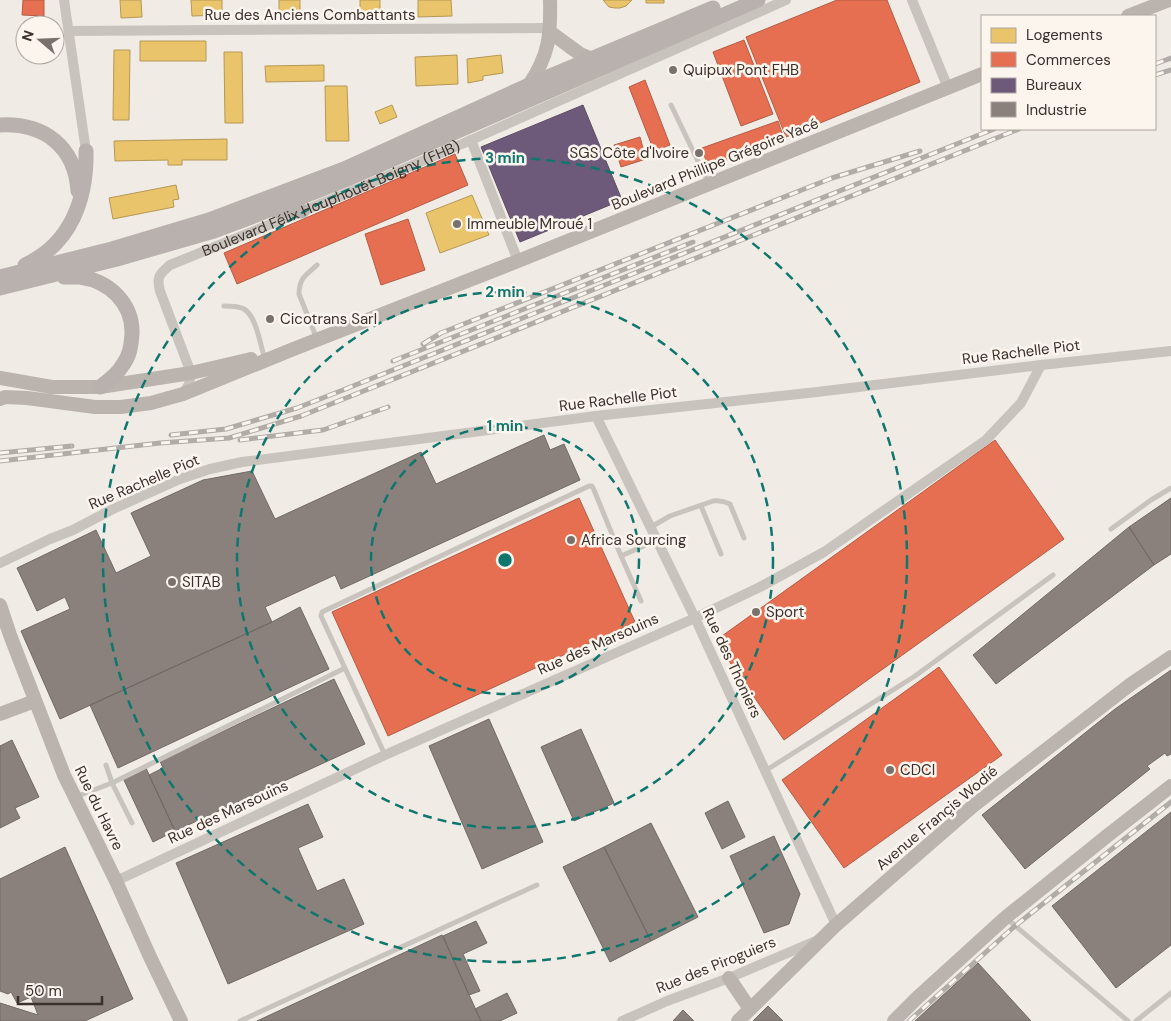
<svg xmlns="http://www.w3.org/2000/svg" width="1171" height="1021" viewBox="0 0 1171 1021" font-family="'DM Sans',sans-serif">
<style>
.homes{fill:#e9c46a;stroke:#b59857}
.shops{fill:#e76f51;stroke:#b35c46}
.offices{fill:#6d597a;stroke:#5e4d62}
.industry{fill:#8a817c;stroke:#726964}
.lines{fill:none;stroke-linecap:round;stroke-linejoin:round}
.lane{stroke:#c9c3be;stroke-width:5}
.street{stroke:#c9c3be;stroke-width:10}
.secondary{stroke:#bab3ae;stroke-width:14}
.primary{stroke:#b8b1ad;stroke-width:15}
.rail-casing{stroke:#b1aca8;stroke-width:5}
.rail{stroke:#fbf5ee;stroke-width:3;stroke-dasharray:9;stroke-linecap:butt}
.ring{fill:none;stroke:#0f766e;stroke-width:2.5;stroke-dasharray:9 6}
.poi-dot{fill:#7a716c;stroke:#fbf5ee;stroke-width:2}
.labels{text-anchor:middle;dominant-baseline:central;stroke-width:5;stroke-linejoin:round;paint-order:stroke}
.street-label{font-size:15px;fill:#3b302b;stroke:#fbf5ee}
.poi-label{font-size:15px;fill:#3b302b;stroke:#fbf5ee;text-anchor:start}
.centre{fill:#0f766e;stroke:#fbf5ee;stroke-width:2.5}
.ring-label{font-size:15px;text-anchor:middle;font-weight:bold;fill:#0f766e;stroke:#fbf5ee;stroke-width:5;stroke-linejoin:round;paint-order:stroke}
</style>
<rect width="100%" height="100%" fill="#f0ebe5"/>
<!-- homes -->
<path class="homes" d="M120 0H141L142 17 121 18Z
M191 0H222V15L192 16Z
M279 0H300V16H279Z
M360 0H380V16H360Z
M418 0H451L452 16 418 17Z
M603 0H632L626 6 620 8H615L609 7Z
M646 0H664V3H646Z
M140 41H206V61H140Z
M114 50H130L129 120H113Z
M224 52H242L243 123H225Z
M457 55 458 84 416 86 415 57Z
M501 55 503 73 483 76V80L468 83 467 59Z
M324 65V81L266 82 265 66Z
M325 86H347L349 141H326Z
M392 105 397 117 380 124 375 112Z
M227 139V160H182V165H168V160L115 161 114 141Z
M176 185 179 199 173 200 174 207 113 219 109 198Z
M472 195 489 235 440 253 426 213Z"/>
<!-- shops -->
<path class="shops" d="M23 0H44V16L22 15Z
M837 0H887L920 82 786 137 746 37Z
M744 40 773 114 741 126 713 52Z
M645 80 670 145 654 151 629 87Z
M778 121 784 139 708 167 702 148Z
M640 137 646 159 621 167 614 145Z
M455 154 468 185 237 284 224 253Z
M408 219 425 270 381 285 365 234Z
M995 440 1064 539 784 740 715 641Z
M579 498 635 622 388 736 332 612Z
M939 667 1002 755 844 868 782 780Z"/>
<!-- offices -->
<path class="offices" d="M583 105 622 200 520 242 481 147Z"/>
<!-- industry -->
<path class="industry" d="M544 435 550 450 564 444 580 480 341 589 335 575 265 607 272 622 60 719 21 631 70 609 65 597 37 611 17 568 96 530 116 573 151 556 131 513 203 480 252 471 275 519 421 452 436 484Z
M1171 498V554L1154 565 1129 527Z
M1129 527 1154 565 996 684 973 655Z
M300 607 329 669 118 768 90 705 272 622Z
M1171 670V754L1167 756 1165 753 1147 766 1150 769 1025 869 982 815 1115 709Z
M334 679 365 744 175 831 149 775 163 768 160 761Z
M489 719 543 842 482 869 429 746Z
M581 729 614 803 574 821 541 747Z
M12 740 39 797 15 808 20 818 0 828V746Z
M146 768 175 831 153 842 123 778Z
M728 801 745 837 722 849 705 813Z
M308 804 323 837 298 848 317 891 344 879 364 924 228 984 176 863Z
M1171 812V945L1116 988 1052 906Z
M651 823 698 917 651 941 604 847Z
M774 836 800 894 789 924 764 933 730 856Z
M65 847 133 999 85 1021H0V1003L38 1015 31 997 17 1003 11 992 8 994 0 991V879Z
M604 847 651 941 610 962 563 867Z
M476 921 487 943 463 954 480 991 469 995 443 936Z
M442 935 481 1021H257Z
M978 963 1031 1021H915Z
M507 993 517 1013 500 1021H481L475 1009Z
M768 1006 783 1021H753Z
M683 1010 694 1021H673Z"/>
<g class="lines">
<!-- lane -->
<path class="lane" d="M671 105 709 184
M224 306C230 306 239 306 244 309 256 316 260 343 264 356
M317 339 299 294C299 278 306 275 317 265
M701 506 721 554
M651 527 670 516 713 501C720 500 724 501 730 504L744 538
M1111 529 1151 500 1171 488
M621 556 657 540
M385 755 321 616 322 612 589 486H592L594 490 621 556 641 601
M106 765 112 783 132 823
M765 771 915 676 1053 575
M75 797 112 783 345 668
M1006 918 1128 1021
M240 1021 537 885
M1136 1021 1171 993"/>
<!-- street -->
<g class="street">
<path d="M64 0 86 151"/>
<path d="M912 0 948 88"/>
<path d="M69 31 550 28"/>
<path d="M471 140 518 261"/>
<path id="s1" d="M183 394 189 384 191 373 160 291C156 276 160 274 170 265L355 190 471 140 786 0"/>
<path d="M596 416 695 618 836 925"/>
<path d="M0 563 50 539 73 530 113 509 180 479 210 469 242 462 596 416 817 392 1041 365 1171 351"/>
<path d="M116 881 385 755 695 618 760 587 824 552 986 440 1021 403 1041 365"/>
<path d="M622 1021 667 1001 729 978 818 940"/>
</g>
<!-- secondary -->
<path class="secondary" d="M1128 16 1169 0
M550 32 580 54 592 59
M529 85C549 55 551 35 550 0
M0 378 52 387H100L191 373 251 359
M0 399 5 397 27 398 95 407H121L151 403 183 394 291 350 518 261 982 74
M0 605 10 635 64 775 116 881 151 959 181 1021
M0 714 35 701
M729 978 750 1009
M738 1021 836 925 973 806 1131 684 1171 657
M894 1021 917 998 1005 918 1107 836 1171 786"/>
<!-- primary -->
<path class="primary" d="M0 125C44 123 75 146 78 191
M275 210 302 211
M25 265C71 244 87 199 86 151
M0 277 112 249 209 220 344 169 529 85 713 8
M64 277C69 277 75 277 80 277 109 281 133 303 132 334 131 346 130 356 122 366 117 375 108 381 100 387
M0 288 117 259 214 231 241 221 350 178 758 0"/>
<defs>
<path id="rail" d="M1155 64 1171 58
M1155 75 1171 70
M423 344 441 333 832 178 920 151
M393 361 693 242
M171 435 226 429 297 408 343 390 994 129
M240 440 323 430 388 407
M0 453 72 446
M0 461 160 443 229 438 301 416 1019 129
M909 1021 1015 926 1171 802"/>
</defs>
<!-- rail casing -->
<use href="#rail" class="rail-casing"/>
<!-- rail -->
<use href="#rail" class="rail"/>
</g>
<!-- distance rings -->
<g class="ring">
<circle cx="505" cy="560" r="134"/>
<circle cx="505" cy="560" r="268"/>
<circle cx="505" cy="560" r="402"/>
</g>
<!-- markers -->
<g class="poi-dot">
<circle cx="673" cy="70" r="5"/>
<circle cx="699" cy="153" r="5"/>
<circle cx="457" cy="224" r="5"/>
<circle cx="270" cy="319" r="5"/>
<circle cx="571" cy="540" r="5"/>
<circle cx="172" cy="582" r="5"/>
<circle cx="756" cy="612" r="5"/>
<circle cx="890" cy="770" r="5"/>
</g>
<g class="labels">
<!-- street labels -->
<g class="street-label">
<text x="310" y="15">Rue des Anciens Combattants</text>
<text transform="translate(715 164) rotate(-22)">Boulevard Phillipe Grégoire Yacé</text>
<text stroke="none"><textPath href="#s1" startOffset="315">Boulevard Félix Houphouët Boigny (FHB)</textPath></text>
<text transform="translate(1021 352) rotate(-7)">Rue Rachelle Piot</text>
<text transform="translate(618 399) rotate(-7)">Rue Rachelle Piot</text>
<text transform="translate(144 482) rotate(-23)">Rue Rachelle Piot</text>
<text transform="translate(598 644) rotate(-24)">Rue des Marsouins</text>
<text transform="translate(732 663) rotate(65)">Rue des Thoniers</text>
<text transform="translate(99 808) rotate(64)">Rue du Havre</text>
<text transform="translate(228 812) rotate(-25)">Rue des Marsouins</text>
<text transform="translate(937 818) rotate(-40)">Avenue Françis Wodié</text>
<text transform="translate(716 965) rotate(-22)">Rue des Piroguiers</text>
</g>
<!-- poi labels -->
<g class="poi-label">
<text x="683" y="70">Quipux Pont FHB</text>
<text x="689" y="153" text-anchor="end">SGS Côte d'Ivoire</text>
<text x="467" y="224">Immeuble Mroué 1</text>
<text x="280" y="319">Cicotrans Sarl</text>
<text x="581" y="540">Africa Sourcing</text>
<text x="182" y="582">SITAB</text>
<text x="766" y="612">Sport</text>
<text x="900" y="770">CDCI</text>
</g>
</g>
<circle cx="505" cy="560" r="8" class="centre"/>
<g class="ring-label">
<text x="505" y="163">3 min</text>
<text x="505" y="297">2 min</text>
<text x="505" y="431">1 min</text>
</g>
<!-- legend -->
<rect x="981" y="15" width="175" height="115" fill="#fbf5ee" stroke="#aea6a0"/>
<rect x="991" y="28" width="25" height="15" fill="#e9c46a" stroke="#aea6a0"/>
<text x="1026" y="40" font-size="15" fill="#3b302b">Logements</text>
<rect x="991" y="52" width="25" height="15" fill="#e76f51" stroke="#aea6a0"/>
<text x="1026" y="65" font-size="15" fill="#3b302b">Commerces</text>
<rect x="991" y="78" width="25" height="15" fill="#6d597a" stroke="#aea6a0"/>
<text x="1026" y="90" font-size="15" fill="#3b302b">Bureaux</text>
<rect x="991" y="102" width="25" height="15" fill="#8a817c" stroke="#aea6a0"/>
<text x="1026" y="115" font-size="15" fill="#3b302b">Industrie</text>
<!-- north arrow -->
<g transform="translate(40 40) rotate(289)"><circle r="24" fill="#fbf5ee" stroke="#aea6a0"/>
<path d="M0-4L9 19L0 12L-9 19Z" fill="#7a716c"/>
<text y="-8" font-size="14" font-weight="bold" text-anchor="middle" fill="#3b302b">N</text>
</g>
<!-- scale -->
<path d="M18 996v8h84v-8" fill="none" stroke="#3b302b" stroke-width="2.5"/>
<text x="25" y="996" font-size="15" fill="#3b302b" stroke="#fbf5ee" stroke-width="4" paint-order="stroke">50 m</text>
</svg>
